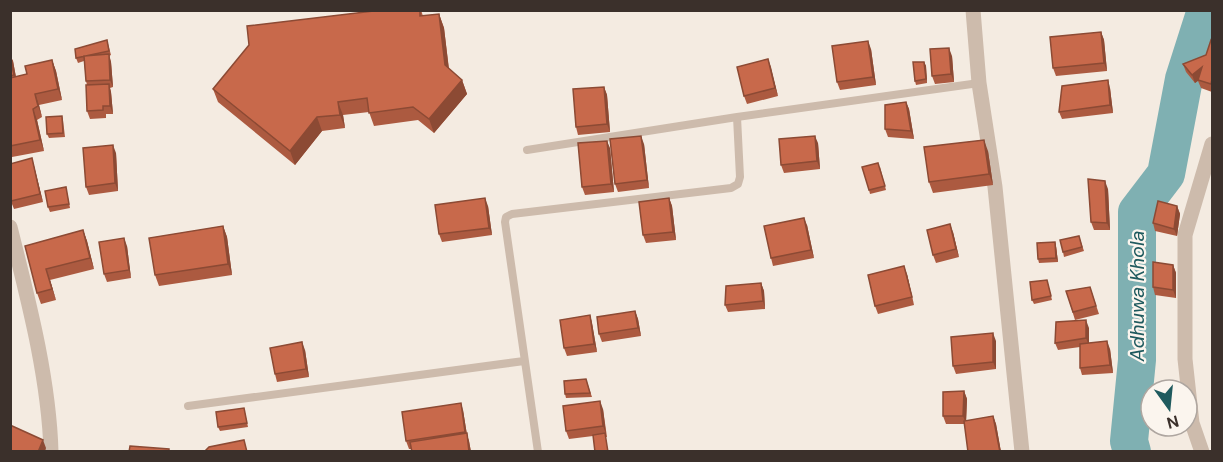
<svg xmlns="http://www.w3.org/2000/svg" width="1223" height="462" viewBox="0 0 1223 462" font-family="'DM Sans',sans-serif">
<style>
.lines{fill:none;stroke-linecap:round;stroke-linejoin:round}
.river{stroke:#7fb0b2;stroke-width:38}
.service{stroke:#cdbbac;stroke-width:8}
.minor{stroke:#cdbbac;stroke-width:15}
.tertiary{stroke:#cdbbac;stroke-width:15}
.wall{fill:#ac5a40}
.shaded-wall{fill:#8c4a34}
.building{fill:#c8694b;stroke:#8c4a34;stroke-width:1.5}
.labels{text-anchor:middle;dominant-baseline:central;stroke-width:4.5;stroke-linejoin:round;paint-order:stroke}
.water-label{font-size:20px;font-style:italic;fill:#1f5a5e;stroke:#fbf5ee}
</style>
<rect width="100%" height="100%" fill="#f4ebe1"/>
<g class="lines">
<!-- river -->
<path class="river" d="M1132 452 1129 441 1137 360V212L1166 174 1184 79 1206 10"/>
<!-- service -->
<path class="service" d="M527 150 737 117 979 83
M188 406 524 361
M538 452 505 222 506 217 512 214 731 188 738 184 740 177 737 117"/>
<!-- minor -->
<path class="minor" d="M10 227C28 299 49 378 51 452
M1202 452 1192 423 1185 359V235L1212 144"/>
<!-- tertiary -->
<path class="tertiary" d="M973 10 979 83 995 187 1022 452"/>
</g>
<!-- wall -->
<path class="wall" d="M382 10H421L423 16 439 14 444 28 449 69 462 80 467 94 434 133 418 120 374 126 369 112 343 115 345 128 322 131 295 165 218 102 213 89Z
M1101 32 1104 40 1107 71 1056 76 1053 68Z
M107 40 111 55 109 56 111 62 113 87 110 88 111 92 113 114H106V118L90 119 87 111V85L86 81 84 61 78 63 76 58Z
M1212 41V92L1201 88 1198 81 1195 83 1186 72 1183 64 1206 55Z
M871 49 876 85 840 90 837 82Z
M10 55 13 61 16 77 27 74 52 60 56 71 62 100 39 105 42 117 37 120 44 151 12 157 10 154Z
M952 56 954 82 935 84 932 76Z
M768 59 778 96 747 104 744 96Z
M924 62 926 66 927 83 916 85 915 81Z
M604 87 607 95 610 132 578 135 576 127Z
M1110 88 1113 113 1062 119 1059 112Z
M906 102 909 109 914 139 888 137 885 129Z
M62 116 63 120 65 137 49 138 47 134Z
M818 143 820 169 784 173 781 165Z
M644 144 649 188 618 192 615 184Z
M610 148 614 192 585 195 582 187Z
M988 151 993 185 933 193 929 182Z
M116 153 118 191 89 195 86 187Z
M34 166 43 202 14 209 10 199Z
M880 167 886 190 870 194 869 190Z
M66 187 70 208 50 212 48 207Z
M1108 189 1110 230H1094L1091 222Z
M669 198 672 206 676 240 646 243 643 235Z
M488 206 492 235 442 242 439 234Z
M1177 206 1180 214 1177 236 1155 231 1153 223Z
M807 225 814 258 773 266 771 258Z
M223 226 227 237 232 275 159 286 155 275Z
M83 230 87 241 94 269 50 280 56 300 41 304 37 293 25 246Z
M953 232 959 257 936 263 933 255Z
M1079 236 1084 251 1064 257 1063 252Z
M1055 242 1056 246 1058 262 1039 263 1038 259Z
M127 246 131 278 107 282 104 274Z
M1173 265 1176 273V298L1155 295 1153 287Z
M907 274 914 305 878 314 875 306Z
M761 283 764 291 765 309 728 312 725 305Z
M1048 284 1052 300 1034 304 1032 300Z
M1090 287 1099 314 1075 320 1066 291Z
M635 311 638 319 641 336 602 342 599 334Z
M590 315 592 323 597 352 567 356 564 348Z
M1089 328V343L1110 349 1113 373 1082 375 1080 368V347L1058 350 1055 343Z
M996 341V369L956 374 953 366Z
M305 350 309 377 277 382 275 374Z
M586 379 592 397 566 398 565 394Z
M964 391 967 399 966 421 993 416 996 424 1001 452H968L965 424H946L943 416Z
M244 408 248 427 220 431 218 427Z
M603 409 607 437 593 436 569 439 566 431Z
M463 410 467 435 469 441 471 452H412L411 449H409L406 441Z"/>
<!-- shaded-wall -->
<path class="shaded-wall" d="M439 14 444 28 450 79 445 65Z
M1101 32 1104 40 1107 71 1104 63Z
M868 41 871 49 876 85 873 77Z
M949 48 952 56 954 82 951 74Z
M109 54 111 62 113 87 110 80Z
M10 55 13 61 17 83 14 75Z
M768 59 771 67 778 96 775 88Z
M52 60 56 71 62 100 58 89Z
M924 62 926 66 927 83 926 79Z
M1202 67 1205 75 1195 83 1192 75Z
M462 80 467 94 434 133 429 119Z
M1108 80 1110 88 1113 113 1110 105Z
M109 84 111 92 113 114 110 106Z
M604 87 607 95 610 132 607 124Z
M35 94 39 105 42 117 38 106Z
M338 102 343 115 345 128 340 115Z
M906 102 909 109 914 139 911 131Z
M33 109 37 120 44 151 40 140Z
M317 117 322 131 295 165 290 151Z
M641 136 644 144 649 188 647 180Z
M815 136 818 143 820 169 817 161Z
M984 140 988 151 993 185 989 174Z
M607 141 610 148 614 192 611 184Z
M113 145 116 153 118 191 115 183Z
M32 158 43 202 40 194Z
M1105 181 1108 189 1110 230 1107 223Z
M485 198 488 206 492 235 489 228Z
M669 198 672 206 676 240 673 232Z
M1177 206 1180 214 1177 236 1174 229Z
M804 218 807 225 814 258 811 250Z
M950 224 953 232 959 257 956 249Z
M223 226 227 237 232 275 228 264Z
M83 230 87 241 94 269 90 258Z
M124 238 127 246 131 278 129 270Z
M1055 242 1056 246 1058 262 1056 258Z
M1173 265 1176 273V298L1173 290Z
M904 266 907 274 914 305 912 297Z
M46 269 50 280 56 300 52 289Z
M761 283 764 291 765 309 763 301Z
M635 311 638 319 641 336 638 328Z
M590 315 592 323 597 352 594 344Z
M1086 320 1089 328V346L1086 338Z
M993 333 996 341V369L993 362Z
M1107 341 1110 349 1113 373 1110 365Z
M302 342 305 350 309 377 306 369Z
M964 391 967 399 966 424 963 416Z
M600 401 603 409 606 434 603 426Z
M461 403 463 410 467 435 469 441 471 452H469L467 439 465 432Z
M993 416 996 424 1001 452H1000Z
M43 440 46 448 45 452H38Z"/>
<!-- building -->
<path class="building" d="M382 10H420V16L439 14 445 65 462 80 429 119 413 107 369 113 367 98 338 102 340 115 317 117 290 151 213 89 249 45 247 26Z
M1101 32 1104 63 1053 68 1050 37Z
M107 40 109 51 76 58 75 49Z
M1211 40 1212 41V79L1211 84 1198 80 1202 67 1192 75 1183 64 1206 55Z
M868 41 873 77 837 82 832 46Z
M949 48 951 74 932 76 930 49Z
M109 54 110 80 86 81 84 56Z
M10 57 14 75 10 76Z
M768 59 775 88 744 96 737 67Z
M52 60 58 89 35 94 38 106 33 109 40 140 10 146V78L27 74 25 66Z
M913 62H924L926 79 915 81Z
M1108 80 1110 105 1059 112 1062 86Z
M109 84 110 106H103V110L87 111 86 85Z
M604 87 607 124 576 127 573 89Z
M906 102 911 131 885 129V105Z
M62 116 63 133 47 134 46 117Z
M641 136 647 180 615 184 610 139Z
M815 136 817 161 781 165 779 139Z
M984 140 989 174 929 182 924 147Z
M607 141 611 184 582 187 578 143Z
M113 145 115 183 86 187 83 148Z
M32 158 40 194 11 201 10 164Z
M878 163 885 186 869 190 862 167Z
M1088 179 1105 181 1107 223 1091 222Z
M66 187 69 204 48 207 45 191Z
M485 198 489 228 439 234 435 205Z
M669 198 673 232 643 235 639 202Z
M1158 201 1177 206 1174 229 1153 223Z
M804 218 811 250 771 258 764 226Z
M950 224 956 249 933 255 927 230Z
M223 226 228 264 155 275 149 238Z
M83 230 90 258 46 269 52 289 37 293 25 246Z
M1079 236 1082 247 1063 252 1060 240Z
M124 238 129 270 104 274 99 242Z
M1055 242 1056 258 1038 259 1037 243Z
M1153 262 1173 265V290L1153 287Z
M904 266 912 297 875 306 868 275Z
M1047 280 1051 296 1032 300 1030 282Z
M761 283 763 301 725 305 726 286Z
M1090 287 1096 306 1073 312 1066 291Z
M635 311 638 328 599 334 597 317Z
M590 315 594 344 564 348 560 320Z
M1086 320V338L1055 343 1056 322Z
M993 333V362L953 366 951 337Z
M1107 341 1110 365 1080 368V344Z
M302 342 306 369 275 374 270 348Z
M586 379 590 393 565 394 564 381Z
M964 391 963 416H943V392Z
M600 401 603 426 566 431 563 406Z
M461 403 465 432 406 441 402 412Z
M244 408 247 423 218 427 216 412Z
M993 416 1000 452H968L964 421Z
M10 425 43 440 38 452H10Z
M467 433 469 452H412L410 442Z
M605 433 608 452H595L593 435Z
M244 440 247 452H204L209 447Z
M130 446 169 449V452H129Z"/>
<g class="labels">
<!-- water labels -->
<g class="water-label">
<text transform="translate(1137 296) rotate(-90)">Adhuwa Khola</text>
</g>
</g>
<!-- border -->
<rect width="1223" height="462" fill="none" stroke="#3b302b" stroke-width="24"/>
<!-- north arrow -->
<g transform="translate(1169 408) rotate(165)"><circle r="28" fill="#fbf5ee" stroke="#aea6a0" stroke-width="1.5"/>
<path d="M0-4.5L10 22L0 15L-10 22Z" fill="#1f5a5e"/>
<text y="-9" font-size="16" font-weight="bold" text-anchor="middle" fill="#3b302b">N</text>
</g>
</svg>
